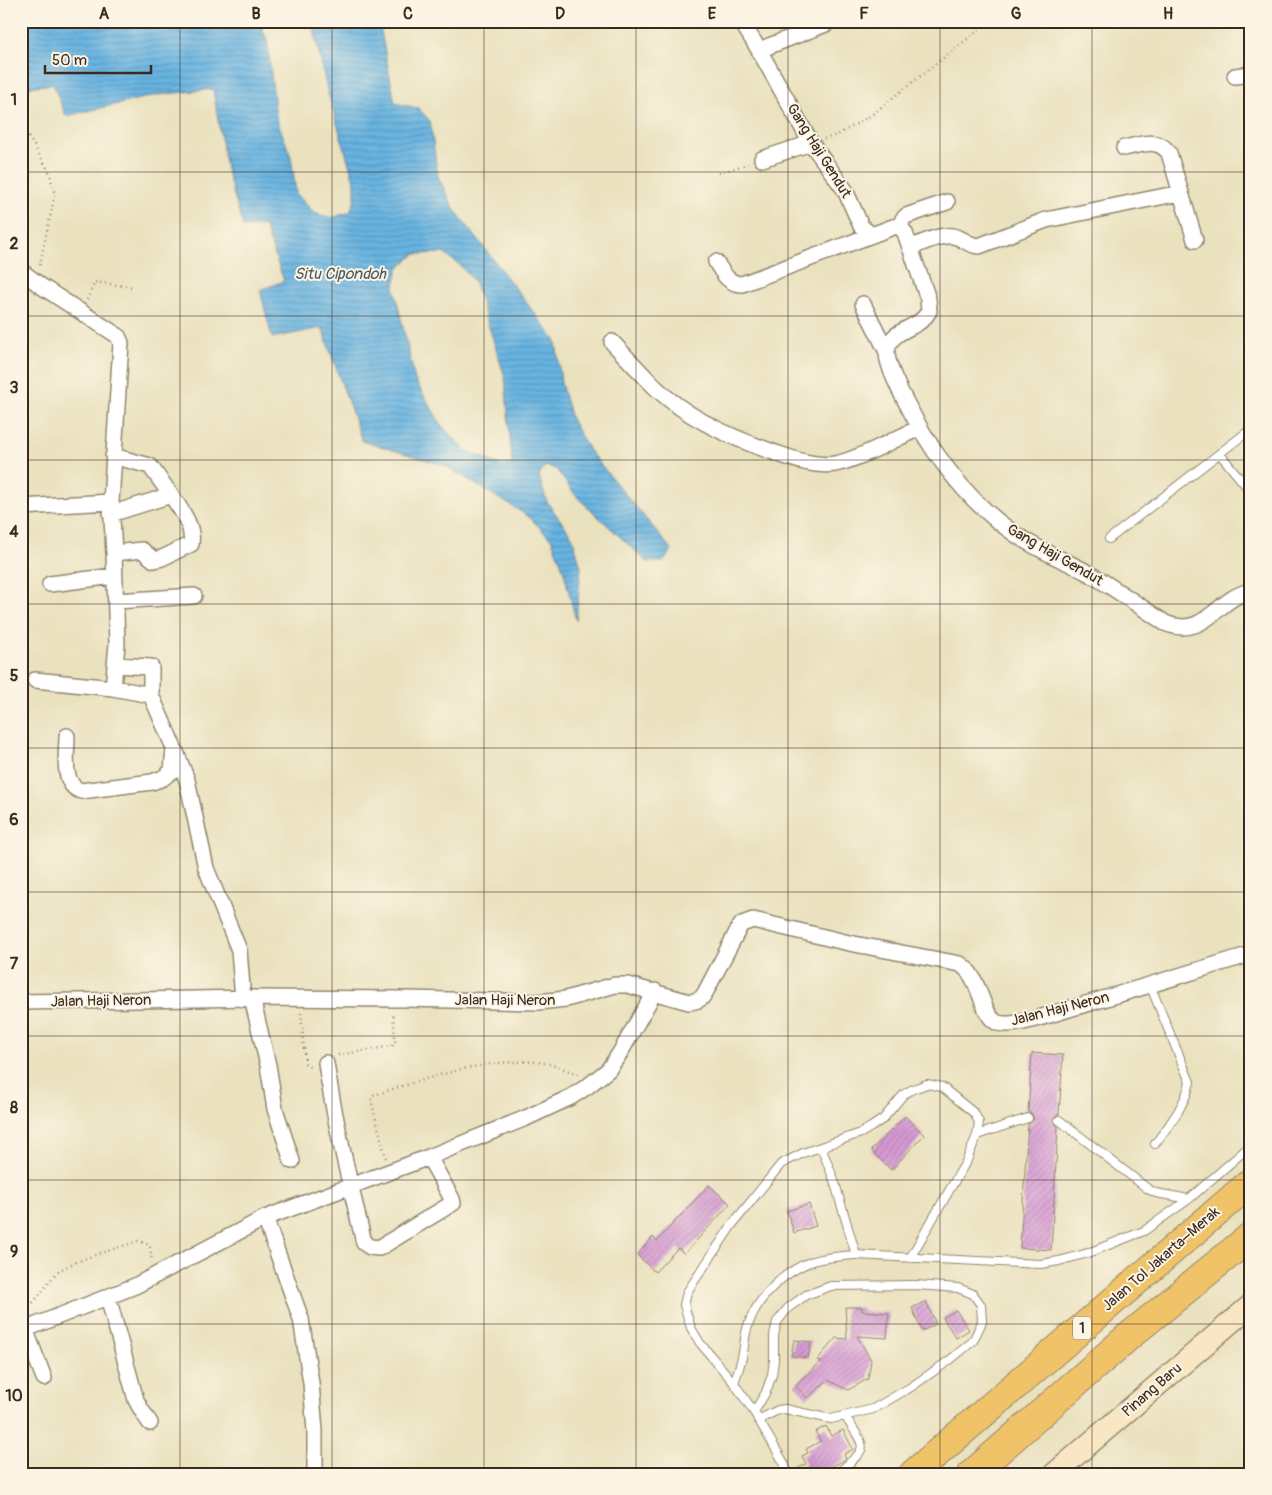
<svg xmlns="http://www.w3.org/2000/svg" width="1272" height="1495" viewBox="0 0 1272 1495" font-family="Pangolin,sans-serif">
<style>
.water{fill:url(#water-rules);stroke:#516f80;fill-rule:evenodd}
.building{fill:url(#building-hatch)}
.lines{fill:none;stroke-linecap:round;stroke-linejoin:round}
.lane-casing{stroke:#92866e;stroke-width:10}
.street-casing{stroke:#92866e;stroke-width:18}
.secondary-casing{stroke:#92866e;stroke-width:24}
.highway-casing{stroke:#92866e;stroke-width:30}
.path{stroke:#92866e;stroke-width:2.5;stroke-dasharray:1 4;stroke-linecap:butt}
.lane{stroke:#fff;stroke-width:8}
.street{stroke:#fff;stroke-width:15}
.secondary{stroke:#f9e7c3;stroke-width:21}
.highway{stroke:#f0c369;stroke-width:28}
.grid{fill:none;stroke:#3b2a1e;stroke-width:1;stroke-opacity:0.55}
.labels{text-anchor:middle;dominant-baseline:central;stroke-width:4;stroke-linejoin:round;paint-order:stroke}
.shield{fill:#fcf5e5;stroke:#75675a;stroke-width:1}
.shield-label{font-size:14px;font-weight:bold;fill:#3b2a1e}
.street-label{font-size:15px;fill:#3b2a1e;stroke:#fcf5e5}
.water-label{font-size:16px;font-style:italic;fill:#4a5a62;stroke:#fcf5e5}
.neatline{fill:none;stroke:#3b2a1e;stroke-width:2}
.grid-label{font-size:16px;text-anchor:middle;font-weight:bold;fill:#3b2a1e}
</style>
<defs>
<pattern id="water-rules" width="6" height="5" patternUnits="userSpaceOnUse" patternTransform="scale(1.25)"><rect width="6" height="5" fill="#67b4e1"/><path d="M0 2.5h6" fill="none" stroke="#5693b6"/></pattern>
<pattern id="building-hatch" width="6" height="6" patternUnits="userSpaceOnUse" patternTransform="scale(1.25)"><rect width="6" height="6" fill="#d69ad4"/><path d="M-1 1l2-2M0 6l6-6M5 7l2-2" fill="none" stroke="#af7eab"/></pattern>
</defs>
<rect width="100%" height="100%" fill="#fcf5e5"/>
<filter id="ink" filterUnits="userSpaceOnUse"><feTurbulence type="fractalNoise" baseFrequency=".02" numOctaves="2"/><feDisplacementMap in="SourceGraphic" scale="10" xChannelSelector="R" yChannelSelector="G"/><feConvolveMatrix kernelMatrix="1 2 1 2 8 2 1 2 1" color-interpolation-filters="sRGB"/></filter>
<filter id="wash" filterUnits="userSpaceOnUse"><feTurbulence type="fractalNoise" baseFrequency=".0096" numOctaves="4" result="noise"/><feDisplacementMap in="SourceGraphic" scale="20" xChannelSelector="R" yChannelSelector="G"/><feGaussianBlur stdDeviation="1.12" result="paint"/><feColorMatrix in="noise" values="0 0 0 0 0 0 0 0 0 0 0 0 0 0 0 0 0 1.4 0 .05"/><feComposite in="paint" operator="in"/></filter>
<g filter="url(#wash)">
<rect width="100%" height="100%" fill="#eae1be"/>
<!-- water -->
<path class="water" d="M21 21H259L267 40 276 117 291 157 296 193 314 213 332 218 350 212 355 199V184L327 90 312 21H379L395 103 418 108 430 121 438 177 455 210 556 341 561 383 571 419 590 452 672 550 663 562H647L576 496 556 469 545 466 539 476 547 502 572 536 581 567 576 621 563 568 552 540 528 516 444 465 362 441 322 328 272 338 260 290 284 281 264 225 243 227 226 168 213 89 157 95 66 116 53 84 21 88ZM443 253 460 265 475 283 505 377 512 464 502 466 465 450 442 426 415 380 394 287 398 268 415 254Z"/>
<g id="blocks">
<!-- building -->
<path class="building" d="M1032 1053 1063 1055 1059 1114 1055 1116 1053 1120 1058 1127 1051 1250 1020 1248 1028 1124 1032 1122 1034 1119 1032 1114 1028 1112Z
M905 1116 924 1135 891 1170 871 1150Z
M709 1185 730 1204 684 1254 678 1248 655 1272 637 1255 653 1237 657 1241Z
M809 1204 816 1226 794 1233 787 1211Z
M926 1301 936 1324 922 1331 912 1308Z
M845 1307H862V1311L889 1313 887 1338 857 1336 871 1360 868 1379 848 1390 828 1380 807 1398 795 1385 822 1361 817 1360 836 1338 847 1339Z
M956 1310 969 1330 956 1338 943 1318Z
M794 1340 811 1342 808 1358 791 1356Z
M826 1426 831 1436 843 1430 853 1449 844 1454 846 1459 818 1474H794L793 1471 806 1464 802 1456 808 1453 806 1449 821 1441 815 1432Z"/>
</g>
</g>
<g filter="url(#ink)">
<use href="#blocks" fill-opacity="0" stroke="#92866e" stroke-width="1"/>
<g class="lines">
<defs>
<path id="lane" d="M1220 454 1251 492
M1109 539 1251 429
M1150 985 1190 1082C1185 1106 1169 1125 1155 1144
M1059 1120 1148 1189 1156 1193 1189 1199
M977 1135 1028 1118
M821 1147 834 1180 856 1255
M734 1383C737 1374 740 1366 742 1357 745 1346 744 1334 749 1323 758 1297 784 1272 810 1262 825 1257 841 1256 856 1255L1041 1264 1059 1261 1088 1253 1144 1231 1189 1199 1251 1145
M754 1412 766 1392 772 1375 774 1360V1335L777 1322 788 1308 806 1295 831 1286 916 1285 958 1288 973 1294 981 1305 982 1322 973 1341 950 1360 911 1387 873 1409 831 1419 785 1409 778 1410 758 1420
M788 1474 784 1463 754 1412 734 1383 700 1343 691 1328 684 1305 687 1292 732 1225 781 1164 803 1153 861 1133 871 1127 883 1119 904 1094 913 1089 927 1084 942 1087 974 1113 979 1122 977 1135 967 1160 910 1258
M837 1474C869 1445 868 1452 845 1416"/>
<path id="street" d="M741 21 759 50 811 143 845 190 861 226 871 235
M759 50 828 23
M1235 76 1251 74
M1124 148C1141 145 1158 137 1169 153L1195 240
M762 159 811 143
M900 226 905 233 928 299 929 311C926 316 922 321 916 324 904 331 889 335 887 351 886 364 901 393 907 404 933 455 968 502 1015 534 1039 551 1067 561 1092 575 1117 590 1141 607 1165 623 1206 640 1217 597 1251 591
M900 226 903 219 906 216 947 202
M910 248C922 243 940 234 953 236 963 238 969 246 979 246L1046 220 1180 193
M716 262C723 273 728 284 742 284L893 227 900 226
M21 271 41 286 118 336 121 343 111 502 114 553 117 644 113 688 151 695 174 748 172 771 163 778 152 782 81 791C61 785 67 753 67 736
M863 304 887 352
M612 342C627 358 642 374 657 389 689 419 732 438 773 452 793 459 813 467 835 464 858 460 897 438 919 428
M113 456 150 466 171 495
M21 507 111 502
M111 514 171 495C181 510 194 526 191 544L162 558 154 560 142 550 114 553
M50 584 114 576
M116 601 194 596
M115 665 151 667V695
M35 680 113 688
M176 752 187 780 206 868 239 950 243 999
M252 998 268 1065 275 1109 292 1161
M21 1002 252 998 405 999 538 1002 566 999 615 985H628L689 1002C697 1001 701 1000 705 993L739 928 742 924 753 920 849 943 960 964C981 976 981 1017 998 1023 1014 1028 1055 1013 1072 1008 1132 991 1191 972 1251 954
M326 1063C335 1124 350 1183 364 1243L370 1247 379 1248 453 1203 452 1199 429 1157
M265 1218 301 1319 311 1383 315 1431V1474
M108 1297 136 1400 142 1411 150 1423
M25 1329 44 1378
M21 1331 135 1286 265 1218 429 1157 526 1118 571 1097 588 1086 608 1070 620 1053 655 991"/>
<path id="secondary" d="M1054 1474 1251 1305"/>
<path id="highway" d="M913 1474 1251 1182
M972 1474 1128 1337 1251 1236"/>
</defs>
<!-- lane casing -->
<use href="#lane" class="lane-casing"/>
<!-- street casing -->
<use href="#street" class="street-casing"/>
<!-- secondary casing -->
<use href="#secondary" class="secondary-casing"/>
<!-- highway casing -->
<use href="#highway" class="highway-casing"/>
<!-- path -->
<path class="path" d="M21 124 49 171 55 194 39 268
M824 139 839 134 870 116 990 21
M719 173 748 164
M87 300 95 282 133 287
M301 1013 305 1063 309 1066H311
M338 1055 392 1046 395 1041 393 1012
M386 1158 371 1100 374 1095C426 1079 480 1059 535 1062 549 1062 565 1070 579 1074
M21 1312C38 1303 44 1285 58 1272 68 1262 121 1247 138 1241L145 1243 150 1246 152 1262"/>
<!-- lane -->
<use href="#lane" class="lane"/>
<!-- street -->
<use href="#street" class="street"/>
<!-- secondary -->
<use href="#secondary" class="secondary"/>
<!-- highway -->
<use href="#highway" class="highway"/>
</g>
</g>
<!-- grid -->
<path class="grid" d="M180 21V1474M332 21V1474M484 21V1474M636 21V1474M788 21V1474M940 21V1474M1092 21V1474M21 172H1251M21 316H1251M21 460H1251M21 604H1251M21 748H1251M21 892H1251M21 1036H1251M21 1180H1251M21 1324H1251"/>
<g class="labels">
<!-- shield labels -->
<rect class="shield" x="1073" y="1316.5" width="18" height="23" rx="4"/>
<g class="shield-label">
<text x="1082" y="1328">1</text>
</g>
<!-- street labels -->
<g class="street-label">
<text transform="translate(819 151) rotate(58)">Gang Haji Gendut</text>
<text transform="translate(1055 555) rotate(30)">Gang Haji Gendut</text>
<text x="505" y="1000">Jalan Haji Neron</text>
<text transform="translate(101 1001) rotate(-1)">Jalan Haji Neron</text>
<text transform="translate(1060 1009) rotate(-14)">Jalan Haji Neron</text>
<text transform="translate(1161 1259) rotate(-41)">Jalan Tol Jakarta–Merak</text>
<text transform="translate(1152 1390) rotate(-41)">Pinang Baru</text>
</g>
<!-- water labels -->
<g class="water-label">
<text x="340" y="274">Situ Cipondoh</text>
</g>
</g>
<!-- margin -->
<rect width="1272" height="1495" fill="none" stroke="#fcf5e5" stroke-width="55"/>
<!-- scale -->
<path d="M45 65v8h106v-8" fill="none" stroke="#3b2a1e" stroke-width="2.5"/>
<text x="52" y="65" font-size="15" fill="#3b2a1e" stroke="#fcf5e5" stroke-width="4" paint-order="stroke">50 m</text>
<rect x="28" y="28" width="1216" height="1440" class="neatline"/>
<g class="grid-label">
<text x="104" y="19">A</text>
<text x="256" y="19">B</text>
<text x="408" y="19">C</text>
<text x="560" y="19">D</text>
<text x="712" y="19">E</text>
<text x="864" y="19">F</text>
<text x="1016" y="19">G</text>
<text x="1168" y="19">H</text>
<text x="14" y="105">1</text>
<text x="14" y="249">2</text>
<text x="14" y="393">3</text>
<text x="14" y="537">4</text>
<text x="14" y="681">5</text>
<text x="14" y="825">6</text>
<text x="14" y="969">7</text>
<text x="14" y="1113">8</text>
<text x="14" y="1257">9</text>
<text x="14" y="1401">10</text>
</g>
</svg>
